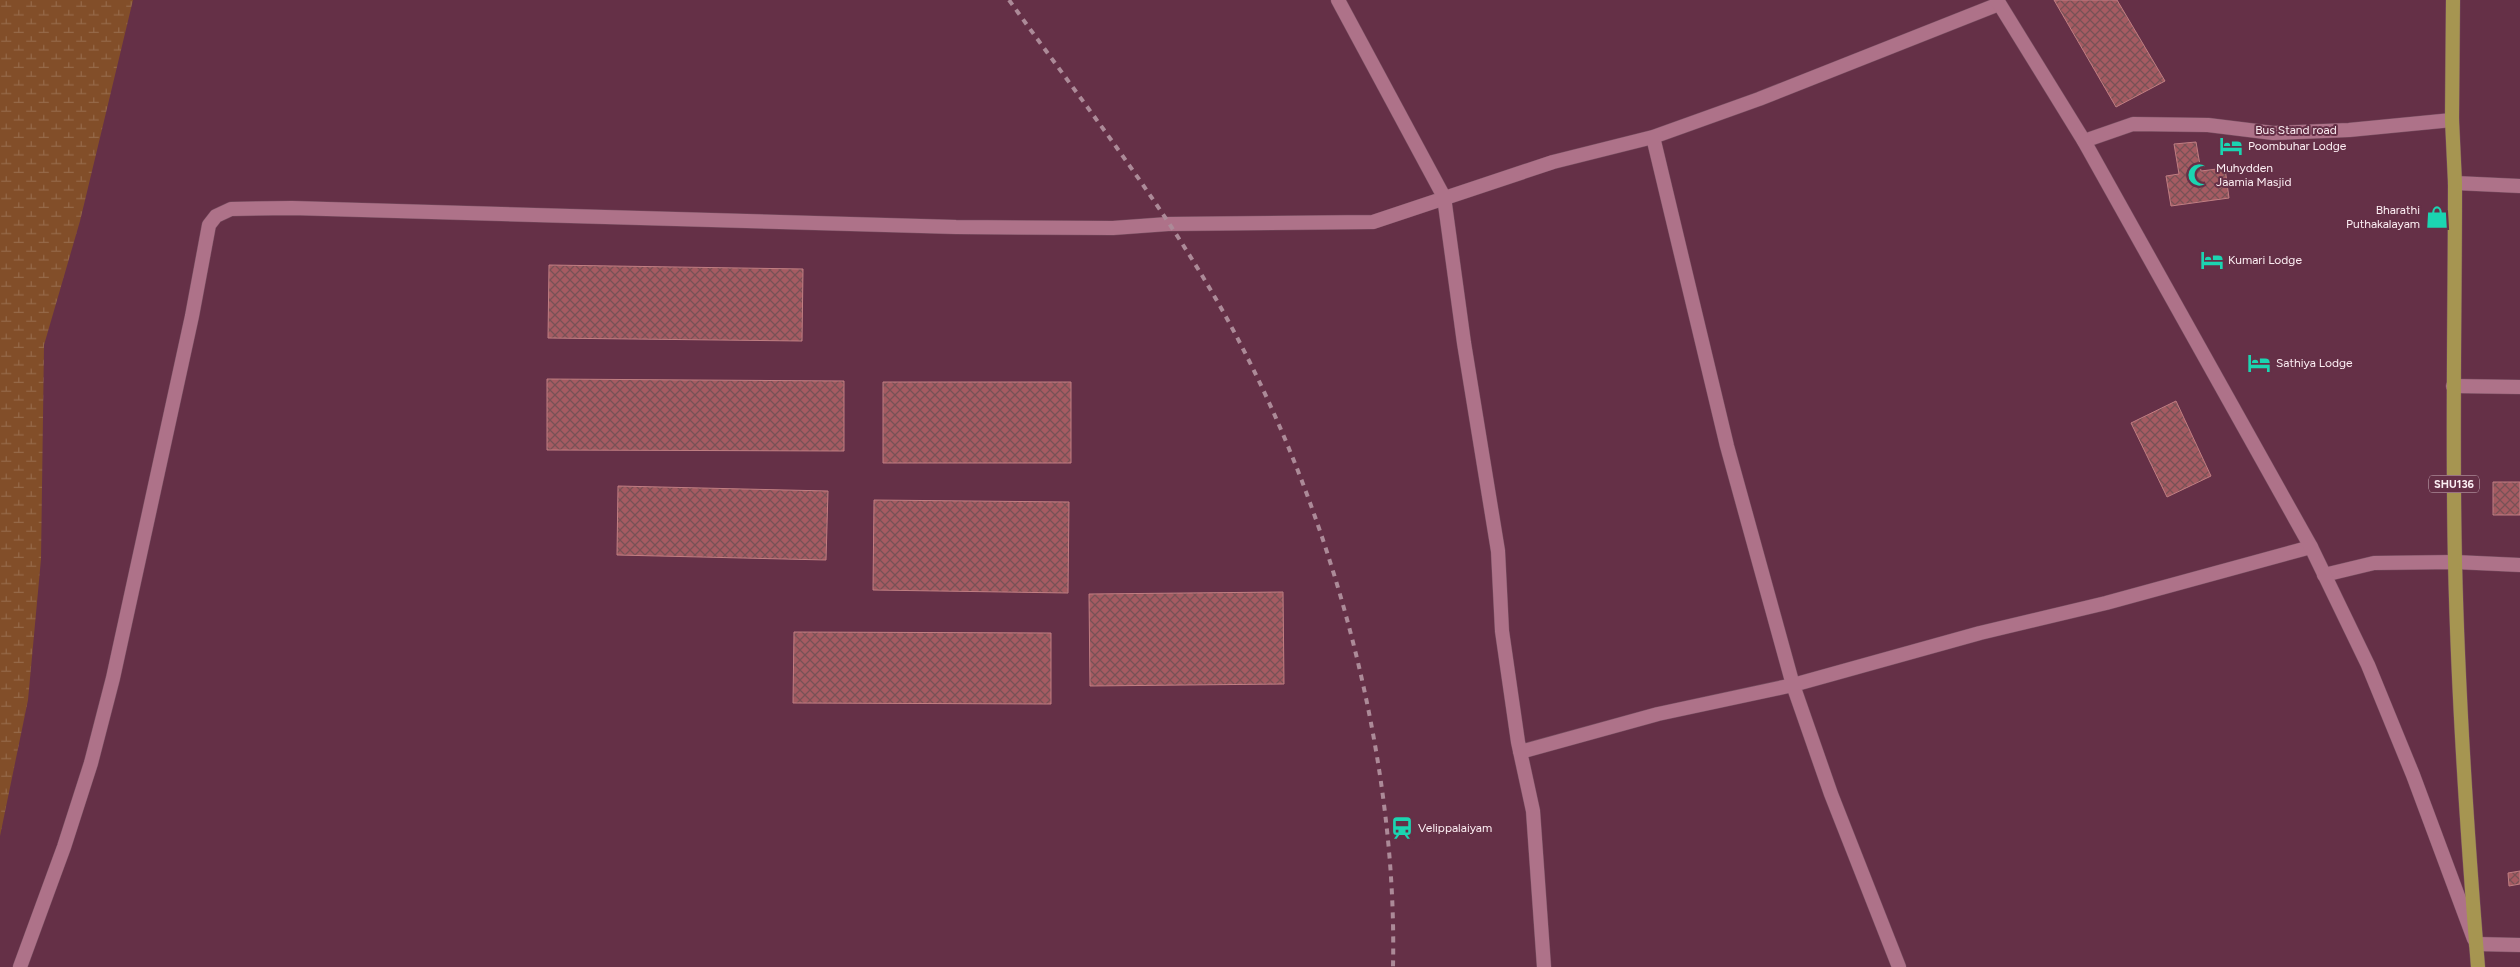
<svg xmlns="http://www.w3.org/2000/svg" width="2520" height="967" viewBox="0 0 2520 967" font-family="Figtree,sans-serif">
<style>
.wetland{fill:url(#wetland-marsh)}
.building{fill:url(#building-cross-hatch);stroke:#c07f83}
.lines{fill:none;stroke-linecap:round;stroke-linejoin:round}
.minor-casing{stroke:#774e60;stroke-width:15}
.secondary-casing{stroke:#774e60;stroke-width:15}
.primary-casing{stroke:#774e60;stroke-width:15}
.minor{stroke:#ae7289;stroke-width:14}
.secondary{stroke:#ae7289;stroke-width:14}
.primary{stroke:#a69551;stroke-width:14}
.rail{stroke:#ac8a98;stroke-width:4;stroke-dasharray:6 6;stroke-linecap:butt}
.labels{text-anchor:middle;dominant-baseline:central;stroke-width:4;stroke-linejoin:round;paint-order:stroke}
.shield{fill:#653047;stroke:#cfb5bf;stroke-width:1}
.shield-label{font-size:11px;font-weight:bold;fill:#fceef3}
.street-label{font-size:12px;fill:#fceef3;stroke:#653047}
.poi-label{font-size:12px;fill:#fceef3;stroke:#653047;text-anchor:start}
</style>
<defs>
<pattern id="wetland-marsh" width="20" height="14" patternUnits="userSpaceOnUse" patternTransform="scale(1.25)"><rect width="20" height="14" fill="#824e29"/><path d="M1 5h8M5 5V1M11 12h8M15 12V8" fill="none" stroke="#956848"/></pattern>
<pattern id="building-cross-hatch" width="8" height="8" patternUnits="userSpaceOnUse" patternTransform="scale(1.25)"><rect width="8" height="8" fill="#a55b62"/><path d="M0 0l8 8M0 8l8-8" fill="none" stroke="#785156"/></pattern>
</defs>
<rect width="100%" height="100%" fill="#653047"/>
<!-- wetland -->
<path class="wetland" d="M0 0H133L80 221 44 345 41 559 28 700 0 836Z"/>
<!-- building -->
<path class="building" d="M2054 0H2117L2165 81 2116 107Z
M2196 142 2201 171 2225 168 2229 198 2171 206 2166 176 2179 174 2174 144Z
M549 265 803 269 802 341 548 338Z
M547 379 844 381V451L547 450Z
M883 382H1071V463H883Z
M2176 401 2211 476 2167 497 2131 423Z
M2493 482H2520V515H2493Z
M618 486 828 491 826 560 617 555Z
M874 500 1069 502 1068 593 873 590Z
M1283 592 1284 684 1090 686 1089 594Z
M794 632 1051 633V704L793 703Z
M2520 871V884L2509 886 2508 873Z"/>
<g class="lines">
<defs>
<path id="minor" d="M1338 0 1444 197 1464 343 1498 551 1502 631 1518 742 1533 811 1544 967
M1653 137 1727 446 1793 685 1831 794 1899 967
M2084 141 2133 124 2208 125 2273 133 2349 130 2452 120
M2455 183 2520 186
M2453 386 2520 387
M2324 575 2374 563 2455 562 2520 565
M1520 752 1658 714 1793 685 1980 633 2106 603 2311 547
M2476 944 2520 945
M20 967 64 847 91 763 113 678 192 316 209 225 216 216 231 209 292 208 956 227 1113 228 1168 224 1373 222 1553 162 1653 137 1759 99 1999 4"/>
<path id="secondary" d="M1997 0 2084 141 2311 547 2368 665 2413 775 2474 939"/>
<path id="primary" d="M2453 0 2452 120 2455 183C2455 309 2452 435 2455 561 2458 697 2467 832 2478 967"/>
</defs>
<!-- minor casing -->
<use href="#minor" class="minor-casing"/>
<!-- secondary casing -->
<use href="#secondary" class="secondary-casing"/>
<!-- primary casing -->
<use href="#primary" class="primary-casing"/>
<!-- minor -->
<use href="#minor" class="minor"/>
<!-- secondary -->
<use href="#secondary" class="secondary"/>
<!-- primary -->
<use href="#primary" class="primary"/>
<!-- rail -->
<path class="rail" d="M1009 0C1078 96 1153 191 1213 294 1325 486 1398 744 1393 967"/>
</g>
<!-- icons -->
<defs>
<symbol id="hotel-bare" viewBox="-9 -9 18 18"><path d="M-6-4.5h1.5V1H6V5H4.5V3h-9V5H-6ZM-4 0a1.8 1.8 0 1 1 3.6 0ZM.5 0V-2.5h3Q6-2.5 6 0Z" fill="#1bd5b1" stroke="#653047" stroke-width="2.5" paint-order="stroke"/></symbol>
<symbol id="mosque-bare" viewBox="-9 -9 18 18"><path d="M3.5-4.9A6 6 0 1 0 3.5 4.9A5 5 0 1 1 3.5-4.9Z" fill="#1bd5b1" stroke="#653047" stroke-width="2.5" paint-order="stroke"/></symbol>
<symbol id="shop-bare" viewBox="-9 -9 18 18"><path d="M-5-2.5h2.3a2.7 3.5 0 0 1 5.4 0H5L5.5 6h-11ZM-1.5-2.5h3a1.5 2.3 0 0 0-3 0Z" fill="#1bd5b1" stroke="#653047" stroke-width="2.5" paint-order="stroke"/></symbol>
<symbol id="station-bare" viewBox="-9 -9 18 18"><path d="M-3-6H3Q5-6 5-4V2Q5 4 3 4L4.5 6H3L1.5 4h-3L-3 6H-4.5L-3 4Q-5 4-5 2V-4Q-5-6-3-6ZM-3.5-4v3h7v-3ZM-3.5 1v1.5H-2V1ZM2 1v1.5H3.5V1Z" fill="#1bd5b1" stroke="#653047" stroke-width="2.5" paint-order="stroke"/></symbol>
</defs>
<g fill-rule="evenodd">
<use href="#hotel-bare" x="2215" y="130" width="32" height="32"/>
<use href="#mosque-bare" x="2183" y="159" width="32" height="32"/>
<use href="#shop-bare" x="2421" y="201" width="32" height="32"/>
<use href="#hotel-bare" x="2196" y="244" width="32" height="32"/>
<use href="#hotel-bare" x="2243" y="347" width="32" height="32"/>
<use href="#station-bare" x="1386" y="812" width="32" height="32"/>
</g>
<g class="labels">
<!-- shield labels -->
<rect class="shield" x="2429" y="475.5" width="50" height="17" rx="4"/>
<g class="shield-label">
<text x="2454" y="484">SHU136</text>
</g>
<!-- street labels -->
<g class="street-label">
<text x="2296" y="130">Bus Stand road</text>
</g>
<!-- poi labels -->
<g class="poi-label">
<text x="2248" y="146">Poombuhar Lodge</text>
<text x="2216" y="168">Muhydden<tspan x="2216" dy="14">Jaamia Masjid</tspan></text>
<text x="2420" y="210" text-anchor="end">Bharathi<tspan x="2420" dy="14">Puthakalayam</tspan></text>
<text x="2228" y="260">Kumari Lodge</text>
<text x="2276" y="363">Sathiya Lodge</text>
<text x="1418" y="828">Velippalaiyam</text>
</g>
</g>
</svg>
